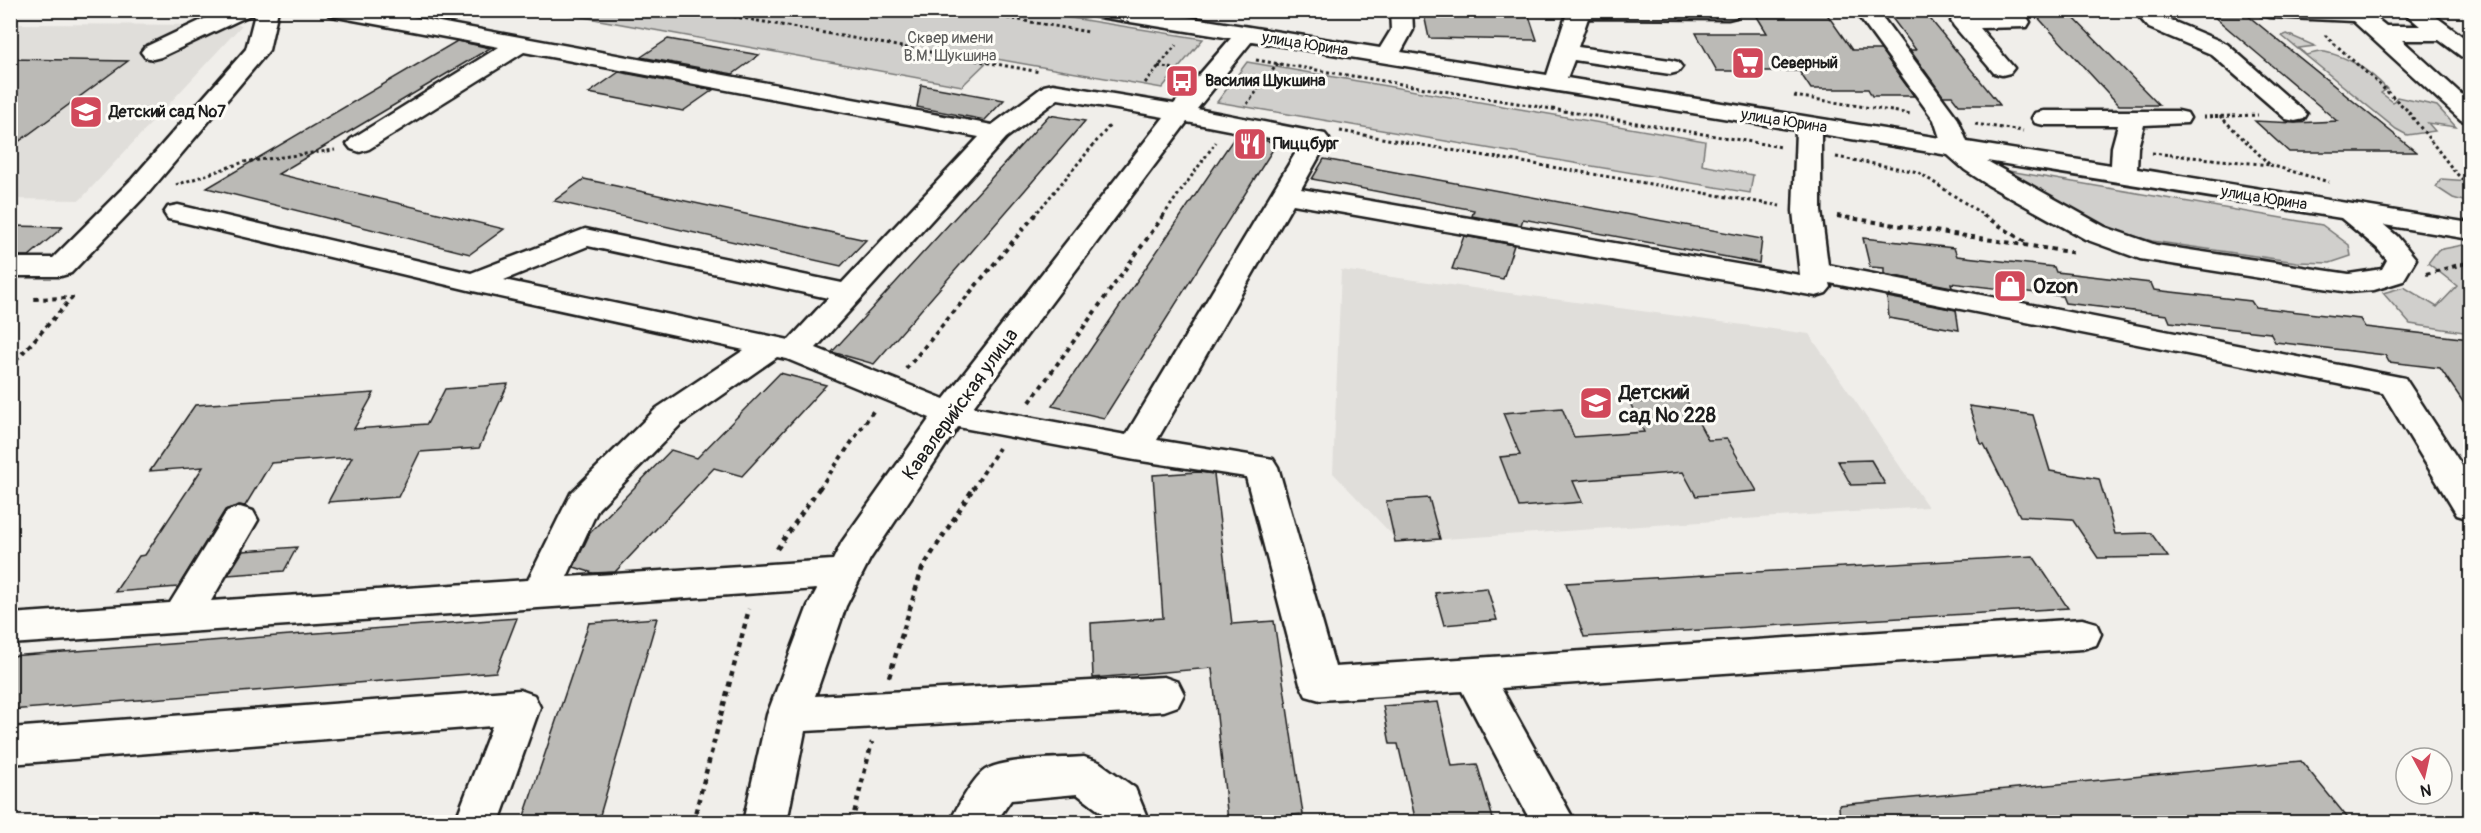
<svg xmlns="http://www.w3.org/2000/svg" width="2481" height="833" viewBox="0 0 2481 833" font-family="Pangolin,sans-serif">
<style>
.built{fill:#e0deda}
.green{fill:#d0cfcc;stroke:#767674;stroke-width:1.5}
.building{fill:#bbbab6;stroke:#1c1c1c;stroke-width:1.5}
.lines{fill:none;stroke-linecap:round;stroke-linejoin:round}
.minor-casing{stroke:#1c1c1c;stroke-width:5}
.path-far2{stroke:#1c1c1c;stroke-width:3;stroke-dasharray:3 3;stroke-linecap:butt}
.path-far1{stroke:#1c1c1c;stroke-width:4;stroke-dasharray:4.5 4.5;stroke-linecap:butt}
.path{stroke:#1c1c1c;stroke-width:4.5;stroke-dasharray:5 5;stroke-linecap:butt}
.minor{fill:#fdfcf7;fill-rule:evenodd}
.labels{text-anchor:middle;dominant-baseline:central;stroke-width:6;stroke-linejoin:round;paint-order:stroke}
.far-park-label{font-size:16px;fill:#5b5b5a;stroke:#fdfcf7}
.far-street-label{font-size:16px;fill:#1c1c1c;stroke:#fdfcf7}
.far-poi-label{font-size:16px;font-weight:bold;fill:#1c1c1c;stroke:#fdfcf7;text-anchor:start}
.poi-label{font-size:20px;font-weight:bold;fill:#1c1c1c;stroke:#fdfcf7;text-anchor:start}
.street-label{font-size:20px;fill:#1c1c1c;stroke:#fdfcf7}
</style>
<rect width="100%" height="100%" fill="#f0eeea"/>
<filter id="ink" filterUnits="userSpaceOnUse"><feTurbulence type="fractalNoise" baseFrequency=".0167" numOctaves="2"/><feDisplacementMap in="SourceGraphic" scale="12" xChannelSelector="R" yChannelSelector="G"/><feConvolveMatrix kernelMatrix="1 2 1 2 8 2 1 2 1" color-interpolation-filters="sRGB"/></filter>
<g filter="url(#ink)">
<!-- built -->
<path class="built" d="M11 24 242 25 80 200 11 199Z
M1341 270 1809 334 1928 507 1399 542 1333 473Z"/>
<!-- green -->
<path class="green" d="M550 11H1028L1203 39 1162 88 991 58 962 86Z
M2287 34 2315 46 2299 48 2306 55C2312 54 2319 51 2325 52 2349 57 2371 72 2387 89L2381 93 2393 102 2397 97 2437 106 2456 127 2428 123 2435 131 2407 135 2396 129 2282 36Z
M1247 62 1705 141 1702 165 1753 175 1750 193 1217 102Z
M2003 170 2322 225 2349 245 2351 256 2330 263 2297 262 2152 241 2100 226Z
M2441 179 2470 181V203L2453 198 2436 187Z
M2463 245 2470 246V333L2410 324 2383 293 2404 287 2437 307 2457 286 2428 263 2438 250Z"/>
<!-- building -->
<path class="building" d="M1423 10H1527L1537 40 1429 38Z
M1753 10H1824L1852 50H1881L1914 96H1872L1868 89H1811L1799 71H1717L1696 33H1767Z
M1886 10H1923L2000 105H1959L1952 96H1943L1910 50H1916Z
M2031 10H2066L2159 105H2119Z
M2212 15H2247L2416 152H2289L2255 121 2295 123 2337 121Z
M668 39 759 55 733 74 641 57Z
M457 41 490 48 278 174 504 229 470 254 207 188Z
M10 59 128 61 10 148Z
M619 72 713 90 683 111 589 93Z
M921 85 1004 100 985 120 917 107Z
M1049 115 1085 121 874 364 832 352Z
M1236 135 1277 143 1104 418 1052 406Z
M1324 159 1762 239 1759 263 1523 219 1521 225 1472 216 1474 210 1312 179Z
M584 179 866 240 841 266 554 201Z
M10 226 63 227 29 256H10Z
M1464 236 1514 245 1503 279 1452 269Z
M1863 238 1954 248 1957 256 2054 267 2056 272 2151 283 2154 290 2251 301 2255 307 2360 319 2365 327 2470 339V412L2440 368 2389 362 2385 355 2275 342 2270 333 2170 322 2167 315 2065 303 2062 296 1951 283 1952 287 1884 274V268L1870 267Z
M1887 297 1956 310 1959 330 1889 318Z
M780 373 826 385 742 476 714 468 615 572 593 573 574 567 590 533 671 450 697 458Z
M508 384 479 448 420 452 398 497 328 502 352 457 271 463 245 506 239 505 225 510 178 587 115 592 139 556 145 555 203 467 150 471 195 405 374 393 354 429 427 424 445 389Z
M1686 399 1708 440 1727 439 1757 491 1696 496 1683 472 1573 481 1582 502 1519 507 1500 457 1520 455 1503 413 1562 408 1574 437 1644 432 1630 403Z
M1969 406 2033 415 2050 471 2099 479 2115 534 2151 533 2168 557 2098 558 2072 519 2020 516 1984 444H1981Z
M1871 460 1885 484 1851 485 1838 461Z
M1198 472 1214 474 1232 624 1274 621 1303 814 1228 821 1212 668 1093 678 1091 623 1163 618 1153 475Z
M1429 498 1440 539 1395 542 1386 501Z
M297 547 284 571 228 575 243 551Z
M2033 556 2068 608 1584 637 1566 583Z
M1487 588 1497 620 1444 625 1435 593Z
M517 618 496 672 10 710V656Z
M657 618 598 822H522L589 623Z
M1438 702 1452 766 1477 764 1494 822H1416L1398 744H1390L1383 706Z
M2301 761 2351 822H1840L1839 805Z"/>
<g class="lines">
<defs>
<path id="minor" d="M223 10H253L250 15 161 57 153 59 145 57 141 52 145 47Z
M256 10H278L269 50 265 55 150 191 71 273 61 276H10V258H53L132 179 246 49Z
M326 10H375L992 125 1044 86 1053 84 1174 104 1231 38 1099 17 1091 15 1088 10H1144L1380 48 1391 30 1390 10H1412L1413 30 1401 52 1547 75 1568 10H1738L1736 17 1728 19 1588 18 1578 47 1670 60 1678 62 1682 67 1678 72 1670 74 1574 60 1567 78 1940 138 1934 120 1854 10H1877L1958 119 1967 142 2111 165 2112 147 2118 125H2044L2035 123 2032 118 2035 113 2044 111H2178L2187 113 2190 118 2187 123 2144 125 2138 147 2137 169 2470 223V239L2384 225 2397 236 2416 259 2403 281 2374 290 2349 292 2140 259 2085 239 1988 185 1965 170 1948 155 1821 134V211L1828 265 2405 378 2470 478V519L2457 515 2383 393 1830 283 1831 287 1826 293 1816 296 1293 204 1157 440 1273 459 1278 467 1335 667 2082 619 2096 623 2101 634 2096 645 2082 649 1501 688 1575 822H1531L1462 691 1320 700 1306 696 1300 684 1246 477 1135 460 958 427 870 559 846 606 815 696 1164 677 1178 682 1184 694 1178 706 1164 711 805 731 787 822H743L767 715 808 606 817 589 10 644V614L170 603 227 511 240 507 253 511 258 520 211 601 528 580 571 493 657 408 744 350 473 291 178 221 168 219 164 213 168 207 178 205 471 273 585 229 842 283 979 137 524 52 369 149 360 152 351 149 347 144 351 139 499 47 337 17 329 15ZM1252 41 1796 130 1793 211 1800 275 1301 189 1329 139 1325 134 1197 109ZM1058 99 1164 117 944 399 816 348 1006 138ZM1187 122 1301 144 1126 435 973 407ZM1987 161 2341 218 2377 248 2387 260 2382 269 2349 274 2156 245 2105 227ZM588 246 828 298 789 340 504 280ZM777 357 787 359 930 418 842 542 833 560 567 577 598 509 681 424Z
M2133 10H2157L2165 18 2227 44 2307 114 2304 119 2295 121 2286 119 2211 54 2149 28Z
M2258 10H2366L2386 26H2420L2401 10H2427L2470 42V59L2462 57 2439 40H2402L2470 102V122L2461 120 2353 21 2269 17 2261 15Z
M1962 14 2027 17 2030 22 2027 27 1980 28 2014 68 2010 73 2002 75 1994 73 1954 26 1951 21 1954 16Z
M520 690 534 695 540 707 499 822H455L492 726 10 764V728Z
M1084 757 1099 762 1135 788 1149 822H1105L1102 813 1077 794 1011 800 996 822H950C955 811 975 774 987 769 1008 758 1059 759 1084 757Z"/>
</defs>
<!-- minor casing -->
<use href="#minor" class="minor-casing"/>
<!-- path-far2 -->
<path class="path-far2" d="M698 10 1040 72
M960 10 1089 32
M2325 35 2406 109 2455 172 2470 187
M1256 60 1782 147
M1158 66 1184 71
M1145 83 1176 45
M1794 96 1911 114
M1247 104 1279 62
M2203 117 2258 115
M1975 124 2023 131
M1340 131 1780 206
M2152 153 2270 165 2220 116
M1836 157 1918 172 1985 216
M2270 165 2329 182
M176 185 244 162 335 150
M1034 216 1111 124
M1163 216 1216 142"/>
<!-- path-far1 -->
<path class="path-far1" d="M1983 215 2028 244
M1837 216 2076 253
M2426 274 2470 262
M10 367 72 298 30 299
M906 369 1035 215
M1030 402 1164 215
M819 489 874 410
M973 489 999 448"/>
<!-- path -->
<path class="path" d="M777 549 820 487
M889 677 922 569 974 487
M693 822 749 609
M852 822 872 742"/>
<!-- minor -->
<use href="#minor" class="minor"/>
</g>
</g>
<!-- icons -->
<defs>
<symbol id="supermarket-square" viewBox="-11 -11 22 22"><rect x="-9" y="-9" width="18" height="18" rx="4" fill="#d1495b" stroke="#fdfcf7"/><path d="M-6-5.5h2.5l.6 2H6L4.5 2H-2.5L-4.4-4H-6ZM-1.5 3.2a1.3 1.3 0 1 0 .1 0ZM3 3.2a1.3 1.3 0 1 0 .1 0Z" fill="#fff"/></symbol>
<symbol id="bus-square" viewBox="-11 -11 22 22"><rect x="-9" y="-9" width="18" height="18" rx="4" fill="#d1495b" stroke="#fdfcf7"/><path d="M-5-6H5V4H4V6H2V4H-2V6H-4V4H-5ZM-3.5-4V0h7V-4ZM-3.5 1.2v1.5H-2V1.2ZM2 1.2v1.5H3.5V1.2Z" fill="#fff"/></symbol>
<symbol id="school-square" viewBox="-11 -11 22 22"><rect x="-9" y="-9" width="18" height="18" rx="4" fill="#d1495b" stroke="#fdfcf7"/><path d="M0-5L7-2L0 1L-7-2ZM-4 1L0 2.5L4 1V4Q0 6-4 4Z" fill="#fff"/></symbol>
<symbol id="restaurant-square" viewBox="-11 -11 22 22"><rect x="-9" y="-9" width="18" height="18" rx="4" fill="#d1495b" stroke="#fdfcf7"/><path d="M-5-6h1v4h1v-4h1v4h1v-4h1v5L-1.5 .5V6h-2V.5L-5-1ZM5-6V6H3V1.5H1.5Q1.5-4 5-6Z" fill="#fff"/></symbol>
<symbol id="shop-square" viewBox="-11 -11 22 22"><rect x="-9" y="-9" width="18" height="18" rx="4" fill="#d1495b" stroke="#fdfcf7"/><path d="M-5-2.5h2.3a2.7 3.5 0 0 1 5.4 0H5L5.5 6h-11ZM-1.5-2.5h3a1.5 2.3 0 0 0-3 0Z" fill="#fff"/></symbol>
</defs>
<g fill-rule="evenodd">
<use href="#supermarket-square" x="1729" y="44" width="38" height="38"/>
<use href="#bus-square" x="1163" y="62" width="38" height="38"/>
<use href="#school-square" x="67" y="93" width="38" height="38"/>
<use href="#restaurant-square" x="1231" y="125" width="38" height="38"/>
<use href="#shop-square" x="1991" y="267" width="38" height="38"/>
<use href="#school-square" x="1577" y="384" width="38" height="38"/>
</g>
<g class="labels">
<!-- far-park labels -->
<g class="far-park-label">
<text x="950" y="38">Сквер имени<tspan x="950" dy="18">В.М. Шукшина</tspan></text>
</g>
<!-- far-street labels -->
<g class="far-street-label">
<text transform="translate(1305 44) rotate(9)">улица Юрина</text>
<text transform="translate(1784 121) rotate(9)">улица Юрина</text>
<text transform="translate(2264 198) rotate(9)">улица Юрина</text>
</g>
<!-- far-poi labels -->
<g class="far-poi-label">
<text x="1771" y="63">Северный</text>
<text x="1205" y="81">Василия Шукшина</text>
<text x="109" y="112">Детский сад №7</text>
<text x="1273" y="144">Пиццбург</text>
</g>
<!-- poi labels -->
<g class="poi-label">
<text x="2033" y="286">Ozon</text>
<text x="1619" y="392">Детский<tspan x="1619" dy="23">сад № 228</tspan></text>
</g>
<!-- street labels -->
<g class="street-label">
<text transform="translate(960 404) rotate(-54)">Кавалерийская улица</text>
</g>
</g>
<!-- margin -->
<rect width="2481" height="833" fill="none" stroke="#fdfcf7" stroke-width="36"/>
<rect x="18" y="18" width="2445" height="797" fill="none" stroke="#1c1c1c" stroke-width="2" filter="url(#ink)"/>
<!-- north arrow -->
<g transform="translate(2424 776) rotate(172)"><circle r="28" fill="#fdfcf7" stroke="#a3a29f" stroke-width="1.5"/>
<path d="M0-4.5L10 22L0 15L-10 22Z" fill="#d1495b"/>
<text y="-9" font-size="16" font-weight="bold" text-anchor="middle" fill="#1c1c1c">N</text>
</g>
</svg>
